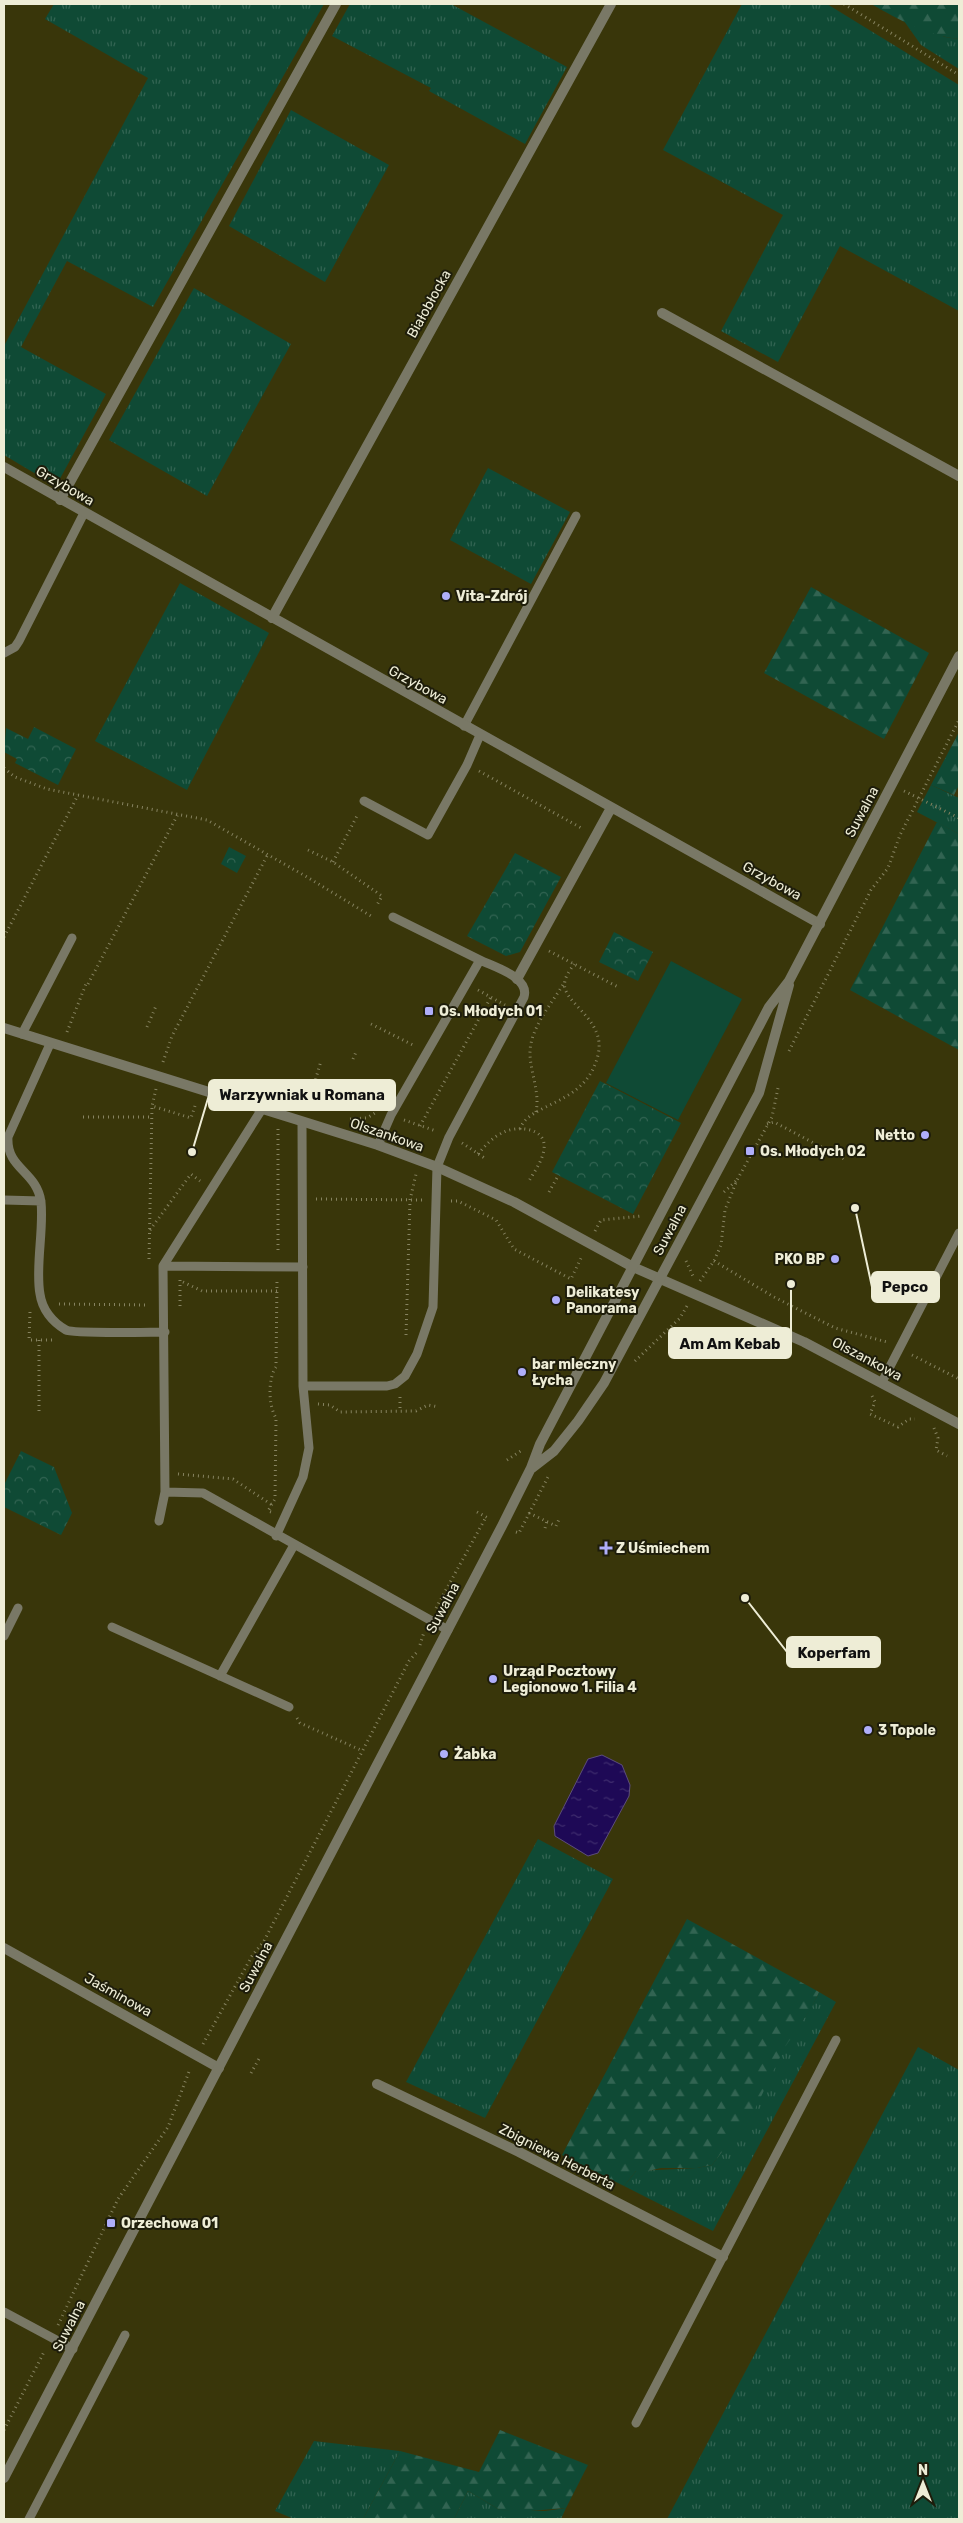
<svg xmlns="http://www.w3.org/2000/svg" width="963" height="2523" viewBox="0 0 963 2523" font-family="Rubik,sans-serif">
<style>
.grass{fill:url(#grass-tufts)}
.forest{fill:url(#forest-firs)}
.park{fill:url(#park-crowns)}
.pitch{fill:#0f4a35}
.water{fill:url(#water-ripples);stroke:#5c4d7c}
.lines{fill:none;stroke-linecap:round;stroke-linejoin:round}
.path{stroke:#868360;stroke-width:3;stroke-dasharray:1 4;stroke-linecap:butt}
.service{stroke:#797866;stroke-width:9}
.minor{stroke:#797866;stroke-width:10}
.tertiary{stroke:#797866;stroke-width:10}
.poi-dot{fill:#afaefa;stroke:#1e1d0b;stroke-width:2}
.labels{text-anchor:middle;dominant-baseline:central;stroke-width:4;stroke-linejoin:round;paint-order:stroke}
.street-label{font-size:14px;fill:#eeedd6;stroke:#1e1d0b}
.poi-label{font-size:14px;font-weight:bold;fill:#eeedd6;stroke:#1e1d0b;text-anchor:start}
.leader{fill:none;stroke:#eeedd6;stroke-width:2}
.callout-dot{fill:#eeedd6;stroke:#1e1d0b;stroke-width:2}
.callout{fill:#eeedd6;stroke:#eeedd6;stroke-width:2}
.callout-label{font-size:15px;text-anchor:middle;font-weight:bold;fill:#111}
</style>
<defs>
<pattern id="grass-tufts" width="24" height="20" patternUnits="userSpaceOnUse" patternTransform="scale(1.25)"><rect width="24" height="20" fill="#0f4a35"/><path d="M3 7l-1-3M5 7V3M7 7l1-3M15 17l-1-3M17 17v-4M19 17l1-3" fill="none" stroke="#326452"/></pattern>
<pattern id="forest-firs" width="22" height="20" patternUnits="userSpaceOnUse" patternTransform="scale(1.25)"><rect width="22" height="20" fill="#0f4a35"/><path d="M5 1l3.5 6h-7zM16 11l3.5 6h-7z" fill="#326452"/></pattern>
<pattern id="park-crowns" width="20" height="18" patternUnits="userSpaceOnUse" patternTransform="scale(1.25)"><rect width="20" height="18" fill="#0f4a35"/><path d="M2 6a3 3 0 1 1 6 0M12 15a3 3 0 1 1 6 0" fill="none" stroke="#326452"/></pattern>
<pattern id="water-ripples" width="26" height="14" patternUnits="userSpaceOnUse" patternTransform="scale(1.25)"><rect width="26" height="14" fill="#1e0956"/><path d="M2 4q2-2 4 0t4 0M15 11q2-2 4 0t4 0" fill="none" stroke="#3f2d6e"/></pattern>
</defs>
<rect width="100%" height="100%" fill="#39360a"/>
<!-- grass -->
<path class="grass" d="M54 4H324L153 307 67 261 21 347 106 394 56 486 4 455V346L148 78 45 19Z
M350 4H451L567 67 525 144 429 91 431 88 332 36Z
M742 4H827L959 85V311L840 246 778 362 721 331 783 215 663 150Z
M904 21 945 37 959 39V69L921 45Z
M291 110 389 165 325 282 229 226Z
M194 288 291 344 207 496 109 440Z
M488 468 570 512 531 584 450 540Z
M180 583 269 633 187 790 95 741Z
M931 785 959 798V834L917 812Z
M538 1839 613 1879 485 2118 406 2082Z
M819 1992 836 2002 713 2231 624 2186 636 2171 697 2168 712 2165C740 2128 761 2087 784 2047 796 2028 810 2013 819 1992Z
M918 2047 959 2070V2519H667Z
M314 2441 400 2451 363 2519H294L275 2511Z
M468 2491 500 2510 545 2511 566 2508 561 2519H454Z"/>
<!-- forest -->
<path class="forest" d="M871 4H959V39C928 36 898 19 871 4Z
M811 587 929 653 884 739 764 673Z
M959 732V785L954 795 931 785Z
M937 822 959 834V1050L850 990Z
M687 1919 819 1992 812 2007 785 2047 755 2109 712 2165 697 2168H661L644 2172 636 2171 624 2186 562 2155Z
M500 2430 588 2465 566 2508 518 2512 500 2510 468 2491 454 2519H363L400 2451 479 2472Z"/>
<!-- park -->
<path class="park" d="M34 727 76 749 58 785 15 763 17 759 4 752 6 728 28 739Z
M229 847 246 856 237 873 221 864Z
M515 853 561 877 520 952 506 956 467 936Z
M614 932 653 952 638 981 599 962Z
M600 1081 681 1123 633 1214 552 1172Z
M21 1451 54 1467 72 1513 61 1535 4 1507V1485Z"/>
<!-- pitch -->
<path class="pitch" d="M671 961 742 999 678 1120 606 1083Z"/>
<!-- water -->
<path class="water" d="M602 1755 622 1765 630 1785 629 1796 598 1853 588 1856 555 1836 554 1826 588 1759Z"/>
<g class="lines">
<!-- path -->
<path class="path" d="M844 4 959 75
M4 768 15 777 47 789 207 820 307 877 371 916
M479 771 583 829
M904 791 959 818
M308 850 333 862 382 896 377 905
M333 862 358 814
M4 937 78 795
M549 951 618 987
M88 984 178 814
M478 990 505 1005
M371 1024 415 1046
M147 1027 156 1006
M67 1032 86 984
M789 1051 871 890 888 868 900 835 959 720
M353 1059 356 1052
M163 1062 172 1036 268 854
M156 1089 152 1106 191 1118 196 1103
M311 1106 308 1105 321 1061
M536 1112C540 1092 531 1075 530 1055 529 1029 551 1005 564 983
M83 1117H152
M350 1119 367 1118 375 1113
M404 1120 436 1131
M767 1124 774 1122 844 1159
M420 1126 491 997
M278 1129V1253
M520 1129C529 1102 586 1106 598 1055 607 1018 559 1002 565 981 566 975 571 969 574 964
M462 1143 486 1159
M478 1154C485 1146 492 1138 502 1133 516 1125 547 1127 544 1149 543 1160 534 1172 529 1181
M549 1192 558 1176
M724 1192 736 1181
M316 1199 422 1200
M451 1201H458L496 1220 514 1249 571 1279 582 1256
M150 1230 191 1174 200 1181
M595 1231 601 1220 642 1216
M149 1259 152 1106
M686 1261 693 1276
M714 1261 774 1297 835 1328 887 1342
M180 1280V1309
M700 1281 714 1261 721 1245 725 1210 737 1180 772 1117 778 1088
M183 1282 202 1291H277
M59 1304 149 1305
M30 1312 29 1340H54
M406 1335 410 1200 416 1174
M39 1340V1413
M912 1355 959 1379
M635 1361 680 1318 687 1306
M872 1396 875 1402 870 1414 898 1427 909 1419H915
M400 1397V1411
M318 1404 330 1405 340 1412 416 1411 428 1405 439 1407
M934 1428 938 1438 936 1450 947 1456
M507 1460 522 1450
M178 1474 233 1479 272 1505
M271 1512 268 1511 275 1499 276 1418C268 1405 268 1378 276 1367L277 1279
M477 1512 488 1518
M529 1513 556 1526 560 1517
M545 1528 547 1521
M516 1532 519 1533 549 1475
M436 1608 486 1517
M420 1645 424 1632
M297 1718 300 1723 363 1751
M203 2044 252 1956 264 1941 409 1661 418 1651
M251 2073 260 2057
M58 2325 118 2199 168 2127 190 2069
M4 2430 45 2350"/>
<!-- service -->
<path class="service" d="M4 653 15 647 19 641 84 513
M464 726 576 516
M364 801 428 835 467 765 480 735
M393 917 480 960
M22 1034 72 938
M50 1044 8 1137C6 1169 37 1171 41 1202 44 1230 35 1268 40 1294 42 1309 52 1322 66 1330 73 1334 150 1332 165 1332
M4 1200 41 1201
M163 1266 303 1267
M882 1382 959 1233
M303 1386H387L395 1384 405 1376 417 1354 433 1307 437 1167 449 1137 524 997C530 977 494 967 480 960L391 1115 378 1145
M165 1492 203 1493 448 1630
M159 1521 165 1492 163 1266 262 1109
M276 1536 303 1477 309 1448 303 1386 302 1122
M112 1627 289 1707
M4 1636 18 1608
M220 1676 294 1545
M4 2312 73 2349
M636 2423 836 2040
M29 2519 125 2335"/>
<!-- minor -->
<path class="minor" d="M662 313 959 476
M4 467 820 924
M60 500 336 4
M272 618 611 4
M517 979 611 808
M4 1028 378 1145 437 1167 514 1202 633 1267 804 1342 959 1424
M4 1948 219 2068
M377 2084 519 2152 723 2257"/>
<!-- tertiary -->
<path class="tertiary" d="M532 1468 554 1451 578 1421 604 1383 759 1093 789 985
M4 2478 502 1526 531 1468 540 1444 769 1007 789 981 959 656"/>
</g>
<!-- markers -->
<g class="poi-dot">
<circle cx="446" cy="596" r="5"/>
<rect x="424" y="1006" width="10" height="10" rx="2.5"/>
<circle cx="925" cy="1135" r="5"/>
<rect x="745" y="1146" width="10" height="10" rx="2.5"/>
<circle cx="835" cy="1259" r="5"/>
<circle cx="556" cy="1300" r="5"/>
<circle cx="522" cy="1372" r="5"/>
<path d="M603.5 1540.5h5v5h5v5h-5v5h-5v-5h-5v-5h5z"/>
<circle cx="493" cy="1679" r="5"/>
<circle cx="868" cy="1730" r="5"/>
<circle cx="444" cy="1754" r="5"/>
<rect x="106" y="2218" width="10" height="10" rx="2.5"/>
</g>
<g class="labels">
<!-- street labels -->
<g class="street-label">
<text transform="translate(429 304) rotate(-61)">Białobłocka</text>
<text transform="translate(65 486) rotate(30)">Grzybowa</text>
<text transform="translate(418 685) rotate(29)">Grzybowa</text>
<text transform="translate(862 812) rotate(-62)">Suwalna</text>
<text transform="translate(772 881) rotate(29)">Grzybowa</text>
<text transform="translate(387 1135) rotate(19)">Olszankowa</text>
<text transform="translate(670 1230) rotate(-62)">Suwalna</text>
<text transform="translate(867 1359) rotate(28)">Olszankowa</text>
<text transform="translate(443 1608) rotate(-62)">Suwalna</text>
<text transform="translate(256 1967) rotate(-62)">Suwalna</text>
<text transform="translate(118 1995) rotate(29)">Jaśminowa</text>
<text transform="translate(557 2157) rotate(27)">Zbigniewa Herberta</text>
<text transform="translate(69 2326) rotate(-63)">Suwalna</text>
</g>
<!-- poi labels -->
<g class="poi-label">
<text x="456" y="596">Vita-Zdrój</text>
<text x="439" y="1011">Os. Młodych 01</text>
<text x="915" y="1135" text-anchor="end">Netto</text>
<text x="760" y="1151">Os. Młodych 02</text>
<text x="825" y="1259" text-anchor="end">PKO BP</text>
<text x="566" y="1292">Delikatesy<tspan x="566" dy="16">Panorama</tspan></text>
<text x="532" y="1364">bar mleczny<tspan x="532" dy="16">Łycha</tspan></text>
<text x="616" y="1548">Z Uśmiechem</text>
<text x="503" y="1671">Urząd Pocztowy<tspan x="503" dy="16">Legionowo 1. Filia 4</tspan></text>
<text x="878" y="1730">3 Topole</text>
<text x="454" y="1754">Żabka</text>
<text x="121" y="2223">Orzechowa 01</text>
</g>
</g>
<!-- callouts -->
<path class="leader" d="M192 1152L209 1095M855 1208L872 1287M791 1284L791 1343M745 1598L787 1652"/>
<g class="callout-dot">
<circle cx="192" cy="1152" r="5"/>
<circle cx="855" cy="1208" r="5"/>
<circle cx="791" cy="1284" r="5"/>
<circle cx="745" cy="1598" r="5"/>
</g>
<g class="callout">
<rect x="209" y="1080" width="186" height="30" rx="5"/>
<rect x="872" y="1272" width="67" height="30" rx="5"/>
<rect x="669" y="1328" width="122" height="30" rx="5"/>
<rect x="787" y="1637" width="93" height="30" rx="5"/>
</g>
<g class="callout-label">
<text x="302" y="1100">Warzywniak u Romana</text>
<text x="905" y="1292">Pepco</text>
<text x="730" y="1349">Am Am Kebab</text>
<text x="834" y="1658">Koperfam</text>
</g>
<!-- border -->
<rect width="963" height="2523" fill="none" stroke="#eeedd6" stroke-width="10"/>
<!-- north arrow -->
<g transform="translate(923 2483)" stroke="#1e1d0b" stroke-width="4" paint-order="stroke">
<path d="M0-4L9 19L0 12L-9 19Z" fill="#eeedd6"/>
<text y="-8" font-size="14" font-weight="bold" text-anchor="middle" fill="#eeedd6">N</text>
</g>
</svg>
